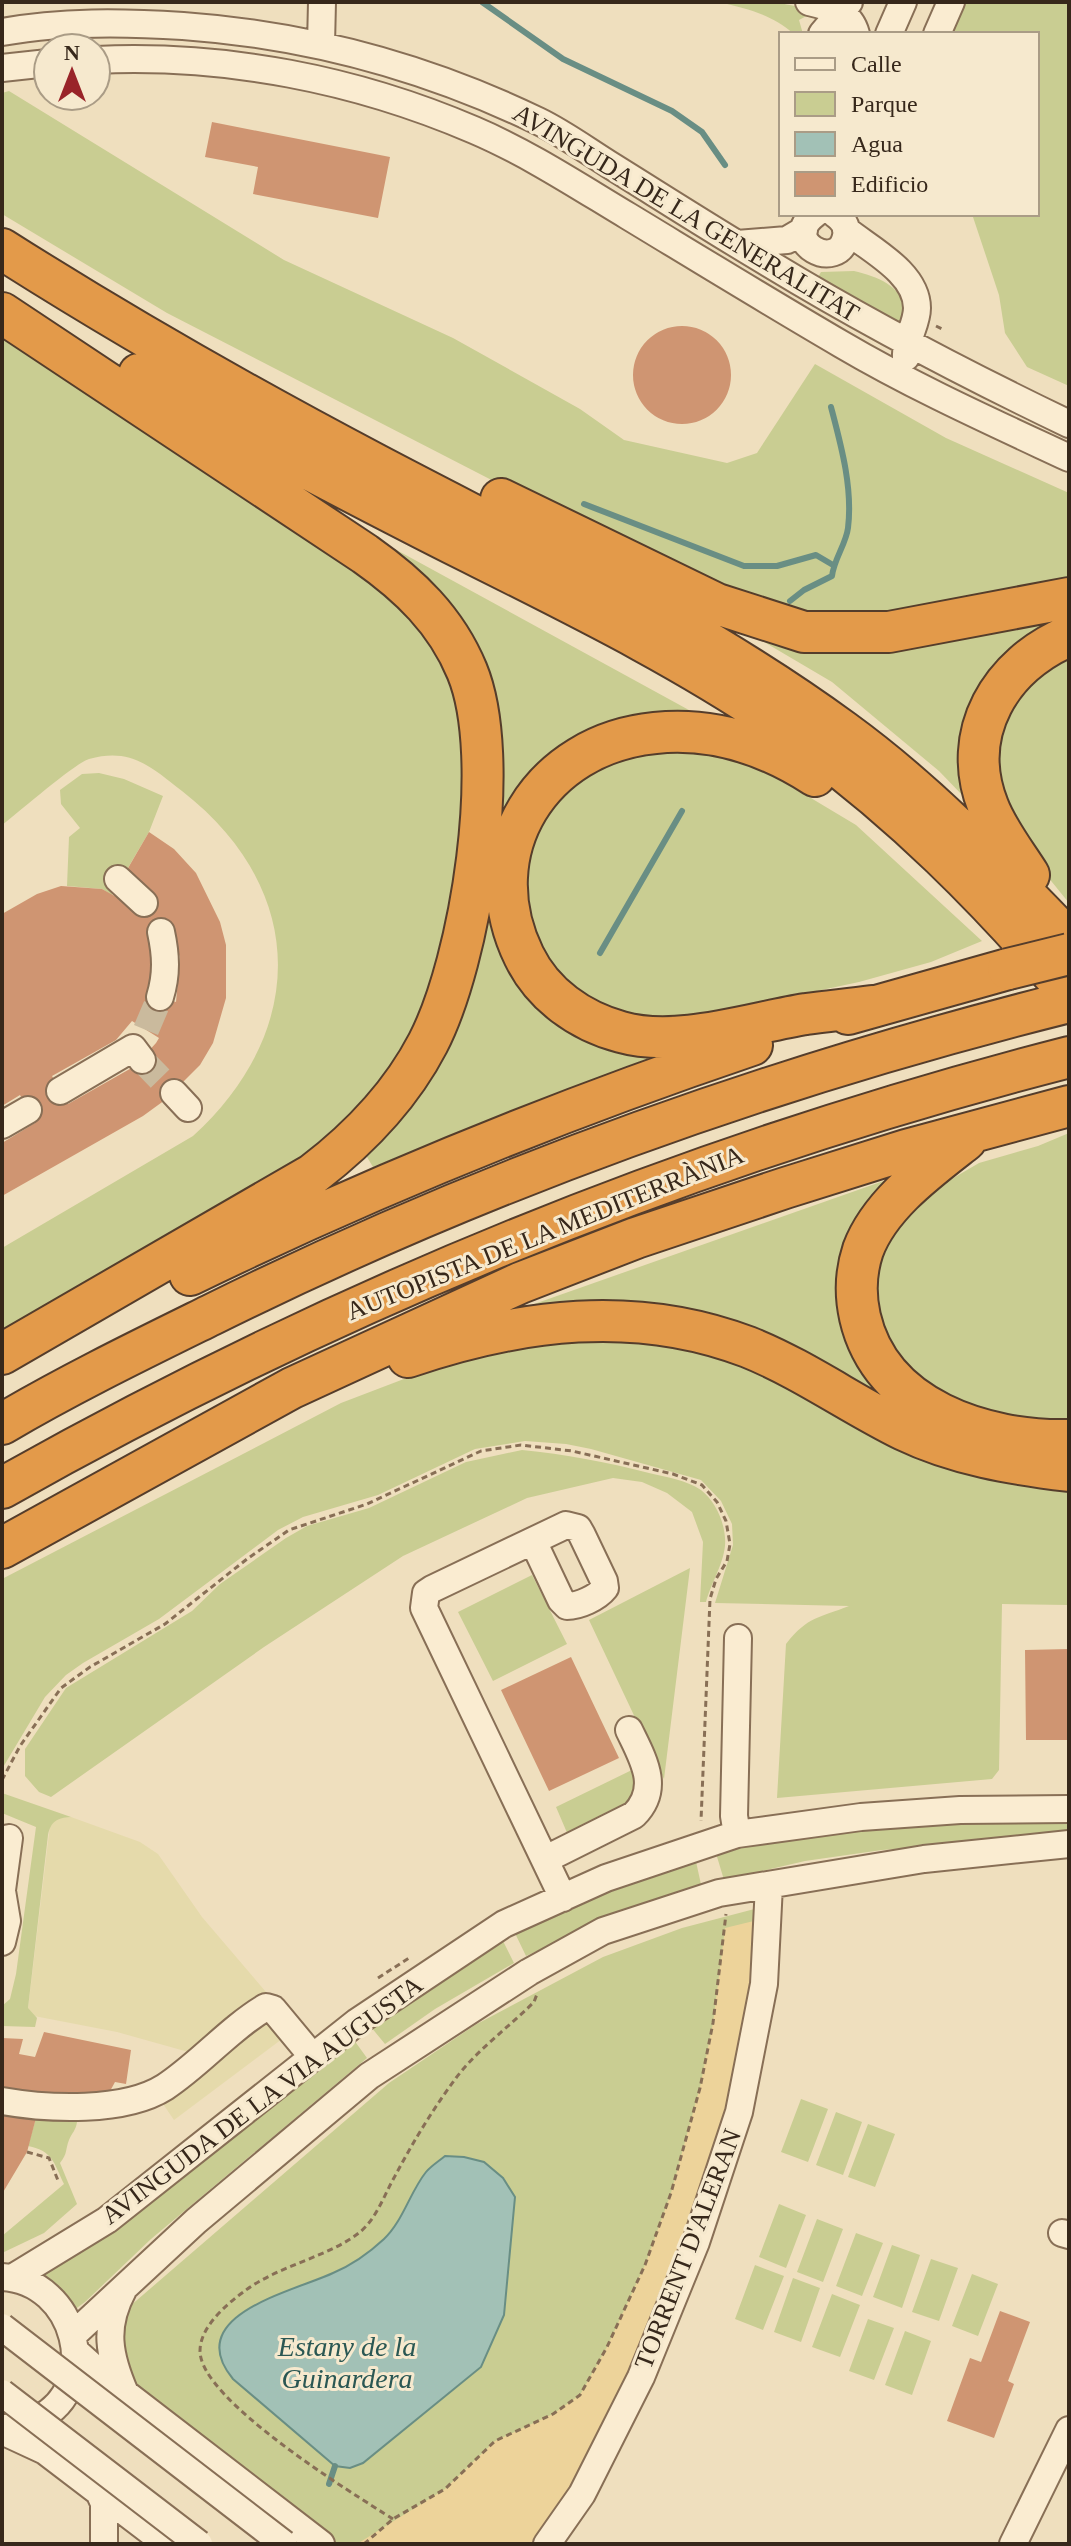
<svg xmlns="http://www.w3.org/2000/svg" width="1071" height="2546" viewBox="0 0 1071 2546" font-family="Georgia,serif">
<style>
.farmland{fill:#e5daab}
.green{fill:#c9cd92}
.sand{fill:#edd39a}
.water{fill:#a2c1b6;stroke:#698e84;stroke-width:2}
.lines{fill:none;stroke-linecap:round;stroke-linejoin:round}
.stream{stroke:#698e84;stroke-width:6}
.building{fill:#cf9572;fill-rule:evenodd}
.minor-tunnel{stroke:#caba9d;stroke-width:26;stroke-dasharray:26 13;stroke-linecap:butt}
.minor-casing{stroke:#886f56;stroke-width:30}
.highway-casing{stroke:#553d2b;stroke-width:44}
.path{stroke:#886f56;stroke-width:3;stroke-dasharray:6 4;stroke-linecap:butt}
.minor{stroke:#faecd1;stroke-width:26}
.highway{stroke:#e39a4a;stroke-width:40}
.minor-bridge-casing{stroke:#886f56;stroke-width:30;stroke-linecap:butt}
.highway-bridge-casing{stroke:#553d2b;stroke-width:44;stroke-linecap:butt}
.minor-bridge{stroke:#faecd1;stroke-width:26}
.highway-bridge{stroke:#e39a4a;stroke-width:40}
.labels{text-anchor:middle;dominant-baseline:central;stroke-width:6;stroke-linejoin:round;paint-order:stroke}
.street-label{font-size:26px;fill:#37281b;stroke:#f6e9ce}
.water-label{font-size:28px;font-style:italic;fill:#2a5753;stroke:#f6e9ce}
</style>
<rect width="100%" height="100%" fill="#efdfbe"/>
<!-- farmland -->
<path class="farmland" d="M71 1817 140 1842 158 1854 202 1917 266 1992 192 2053 117 2032 34 2016 28 2009 50 1825 58 1818Z
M265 2020 282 2039 174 2120 161 2101Z"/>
<!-- green -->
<path class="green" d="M719 2C742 2 796 0 812 13L799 20 803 34H794C771 14 748 9 719 2Z
M958 2H1069V386L1027 367 1005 333 999 295 972 214H1037V34H948Z
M9 91 284 260 453 338 580 409 624 440 727 463 757 453 815 364 946 438 1069 493V584L896 623 762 607 548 509 167 313 2 214V93Z
M854 271C880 277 913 290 901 323H889L818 277 821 272Z
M2 328 385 588 432 637 458 688 464 753 460 846 443 961 400 1061 328 1142 2 1338V1248L193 1136C309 1030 307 888 182 791 151 767 131 747 89 759 75 763 18 813 2 825Z
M349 524 709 721 527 783 507 964 672 1049 373 1167 364 1152 426 1079 492 701Z
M1069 609 962 768 965 798 939 771 832 682 747 632Z
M1069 657V903L1022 845 1004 808 993 749 1006 716 1024 692 1039 674Z
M668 751H704L759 767 856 825 982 941 931 962 859 982 696 1017 630 1015 600 1005 574 989 552 968 538 945 523 881 538 828 557 802 579 781 605 763 638 754Z
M99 773 124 779 163 796 149 832 112 895 102 889 67 886 69 837 80 828 61 804 60 790 82 774Z
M1069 1133V1425L1019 1422 940 1395 890 1349 875 1302 878 1262 900 1220 921 1197 979 1163 1038 1146Z
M892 1178 841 1322 860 1373 912 1408 905 1418 820 1366 520 1309Z
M617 1339C662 1343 706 1349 748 1366 808 1391 861 1432 920 1459 967 1479 1019 1483 1069 1490V1605L1002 1604 999 1770 992 1779 777 1798 786 1644C808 1616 819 1618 849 1606L715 1603 733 1545 732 1524 721 1501 701 1480 591 1449 566 1444 525 1441 475 1449 378 1495 303 1517 278 1530 159 1619 83 1663 66 1675 45 1697 2 1769V1579L341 1403 417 1374 476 1355 531 1343Z
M522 1450C565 1454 606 1462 649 1473 666 1477 686 1480 701 1490 715 1501 724 1521 725 1538 727 1559 711 1582 706 1602H700L703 1542 692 1512 667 1493 642 1482 613 1478 527 1498 403 1556 264 1647 51 1797 39 1792 25 1776V1749L66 1688 192 1611 220 1584 286 1538 307 1526 369 1508 466 1462Z
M690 1568 664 1779 589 1620Z
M532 1575 567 1644 493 1681 458 1612Z
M636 1768V1801L568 1835 556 1807Z
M2 1793 71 1817C57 1818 51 1821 48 1835L28 2008 37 2018 35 2027 2 2026V2006L10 1999 16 1974 36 1827 2 1813Z
M1069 1818V1835L882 1850 805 1861 724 1880 715 1850 842 1826Z
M695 1857 702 1889 590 1927 526 1956 512 1927Z
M766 1906 764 1984 547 2544H320L125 2393 115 2319 389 2083 475 2025 603 1957 682 1928Z
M499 1933 514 1963 435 2009 385 2044 366 2021Z
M351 2036 367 2058 151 2239 85 2302 74 2310 42 2276Z
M801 2099 828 2109 808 2162 781 2152Z
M836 2112 862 2122 843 2175 816 2165Z
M72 2117 77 2122C76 2130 72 2133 69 2140 65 2150 68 2153 60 2163L77 2204 44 2233 2 2253V2236L64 2184C54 2163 53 2151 28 2146L36 2118Z
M868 2124 895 2134 875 2187 848 2177Z
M779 2204 806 2215 786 2268 759 2257Z
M817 2219 843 2229 823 2282 797 2272Z
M856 2233 883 2243 862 2296 836 2286Z
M892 2245 920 2255 902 2308 873 2297Z
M931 2259 958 2268 939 2321 912 2312Z
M755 2265 784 2276 763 2330 735 2319Z
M972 2274 998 2284 978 2336 952 2326Z
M793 2278 820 2288 801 2342 774 2332Z
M832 2294 860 2305 840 2357 812 2347Z
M868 2319 894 2328 874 2380 849 2371Z
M905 2331 931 2341 912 2395 885 2385Z"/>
<!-- sand -->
<path class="sand" d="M766 1918 764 1984 696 2242 547 2544H357L445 2489 495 2441 553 2414 580 2395 607 2347 645 2265 671 2193 700 2087 713 2023 725 1928Z"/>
<!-- water -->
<path class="water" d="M445 2156 464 2157 484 2162 503 2178 515 2197 504 2315 481 2367 363 2463 350 2468 335 2466 233 2379C180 2315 295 2291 333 2273 352 2265 369 2253 384 2239 403 2221 410 2192 426 2172 431 2166 439 2161 445 2156Z"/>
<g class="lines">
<!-- stream -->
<path class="stream" d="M482 2 563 59 672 111 702 132 725 165
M584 504 744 566H777L816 555 833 565
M790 601 804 590 832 576C834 559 846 544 848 528 853 488 841 445 831 407
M600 953 682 811
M329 2484 335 2466"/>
</g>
<!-- building -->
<path class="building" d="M212 122 390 157 378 218 253 194 258 167 205 157Z
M633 375a49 49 0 1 1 98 0a49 49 0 1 1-98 0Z
M149 832 174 849 196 873 220 922 226 945V998L213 1043 200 1065 165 1100 143 1116 2 1196V1143L35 1123 20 1095 2 1106V914L37 894 61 886 102 889 122 900 124 875ZM169 928 180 957 176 1002 149 993 155 964 148 937ZM132 1021 159 1038 156 1043 135 1066 68 1104 52 1076 116 1040Z
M1069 1649V1740H1026L1025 1650Z
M571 1657 619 1758 549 1791 501 1690Z
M44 2032 131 2050 126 2084 115 2082 109 2093 57 2097 2 2089V2038L23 2039 19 2054 35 2057Z
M2 2111 36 2118 27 2152 2 2194Z
M1000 2311 1030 2322 1008 2381 1014 2384 994 2438 947 2421 970 2358 981 2362Z"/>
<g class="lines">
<!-- minor-tunnel -->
<path class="minor-tunnel" d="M146 1030 160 997
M142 1060 174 1093"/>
<defs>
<path id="minor" d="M809 2C830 7 850 11 856 34
M2 32C61 21 123 22 183 26 309 35 424 66 538 121 563 133 586 150 610 165 663 198 716 232 770 264 867 323 967 375 1069 424
M822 34 849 2
M889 34 903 2
M937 34 951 2
M321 45 322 2
M96 60C226 54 355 79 474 130 528 153 578 186 628 216 699 259 769 302 841 344 914 387 992 422 1069 458
M2 68 48 63
M815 214C778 242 839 274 846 236 848 226 843 220 835 214
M846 230C871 250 917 273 917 308 917 325 905 339 906 357
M737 244 787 240 804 230
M118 879 144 903
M160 997C167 974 166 955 161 932
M60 1091 133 1048 142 1060
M174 1093 188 1108
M2 1125 28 1110
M533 1541 561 1600 567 1606C579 1606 597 1598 605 1588L604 1581 582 1535 578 1528 566 1525 432 1589 426 1593 424 1608 563 1898
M737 1834 734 1816 738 1638
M546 1859 634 1815C661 1788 643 1759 629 1730
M2 1890 9 1838
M2 1891 7 1921 2 1942
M2 2101C48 2109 124 2113 165 2087 200 2064 229 2029 266 2007L273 2009 312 2056
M1062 2233 1069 2235
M2 2277C77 2281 103 2386 38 2419 28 2424 13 2426 2 2429
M12 2278 107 2220 357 2022 504 1924 606 1878 737 1834 861 1817 960 1810 1069 1809
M123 2290C103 2327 109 2356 125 2393
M73 2335 196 2221 369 2076 529 1972 603 1931 719 1893 924 1859 1069 1844
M75 2351 104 2377 321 2544
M2 2431 45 2451 167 2544
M99 2492 104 2503V2544
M547 2544 582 2494 641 2377 696 2242 739 2112 764 1984 769 1885
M1013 2544 1069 2430"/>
<path id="highway" d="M2 249C123 326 248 397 375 464 534 548 697 624 843 731 927 792 997 866 1069 940
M2 313 365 554C409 585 446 620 467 671 503 758 471 960 428 1043 401 1095 360 1138 313 1174L2 1354
M139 374C241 435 347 490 453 544 571 603 689 660 797 736 900 809 988 898 1069 993
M501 499 717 604 804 632H889L1069 598
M815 776C767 745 713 727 655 733 541 744 473 851 524 956 543 995 580 1021 621 1032 677 1048 750 1023 806 1014 828 1011 850 1009 872 1006
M1029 875C1015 853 997 830 988 806 959 733 1001 664 1069 636
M848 1014 1008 969
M966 1140C929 1169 880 1204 863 1250 856 1271 855 1295 860 1317 881 1409 985 1442 1069 1440
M190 1275C373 1186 560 1110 752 1045
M408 1357C520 1319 635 1304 748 1347 803 1369 851 1404 904 1430 956 1455 1012 1464 1069 1471
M2 1424C70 1384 140 1350 211 1315 485 1179 773 1076 1069 1002
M2 1488C339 1298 695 1153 1069 1057
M2 1548 292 1388 520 1283 636 1238 785 1188 906 1150 1069 1106"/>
</defs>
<!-- minor casing -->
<use href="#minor" class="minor-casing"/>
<!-- highway casing -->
<use href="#highway" class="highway-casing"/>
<!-- path -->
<path class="path" d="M936 326 944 330
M2 1780 20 1746 61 1688 90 1667 165 1624 247 1559 289 1530 367 1504 481 1451 521 1445 572 1451 673 1474 702 1485 717 1502 726 1521 730 1544 727 1561 716 1579 710 1599 701 1821
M378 1978 409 1958
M27 2152 49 2158 59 2183
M393 2519C352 2493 200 2400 200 2351 200 2326 228 2303 246 2290 280 2265 331 2256 360 2232 377 2218 384 2195 395 2176 413 2142 433 2109 456 2078 477 2050 509 2027 534 2002L537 1994
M364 2544 393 2519 445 2489 495 2441 553 2414 580 2395 607 2347 645 2265 671 2193 700 2088 713 2023 726 1914"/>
<!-- minor -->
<use href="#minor" class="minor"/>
<!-- highway -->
<use href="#highway" class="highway"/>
<defs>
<path id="minor-bridge" d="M2 2327 284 2544
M2 2393 199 2544"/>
<path id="highway-bridge" d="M1008 969 1069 954"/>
</defs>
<!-- minor-bridge casing -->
<use href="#minor-bridge" class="minor-bridge-casing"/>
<!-- highway-bridge casing -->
<use href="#highway-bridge" class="highway-bridge-casing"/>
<!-- minor-bridge -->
<use href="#minor-bridge" class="minor-bridge"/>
<!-- highway-bridge -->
<use href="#highway-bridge" class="highway-bridge"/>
</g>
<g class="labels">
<!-- street labels -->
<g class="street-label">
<text transform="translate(686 213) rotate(31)">AVINGUDA DE LA GENERALITAT</text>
<text transform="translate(545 1233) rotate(-22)">AUTOPISTA DE LA MEDITERRÀNIA</text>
<text transform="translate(262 2100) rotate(-37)">AVINGUDA DE LA VIA AUGUSTA</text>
<text transform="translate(688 2249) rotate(-69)">TORRENT D'ALERAN</text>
</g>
<!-- water labels -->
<g class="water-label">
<text x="347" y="2346">Estany de la<tspan x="347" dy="32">Guinardera</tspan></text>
</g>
</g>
<!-- border -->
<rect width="1071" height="2546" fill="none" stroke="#37281b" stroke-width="8"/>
<!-- legend -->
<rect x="779" y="32" width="260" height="184" fill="#f6e9ce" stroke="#aa9c86" stroke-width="2"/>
<rect x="795" y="58" width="40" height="12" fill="#faecd1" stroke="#aa9c86" stroke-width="2"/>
<text x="851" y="72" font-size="24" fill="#37281b">Calle</text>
<rect x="795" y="92" width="40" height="24" fill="#c9cd92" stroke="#aa9c86" stroke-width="2"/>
<text x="851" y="112" font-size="24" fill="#37281b">Parque</text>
<rect x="795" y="132" width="40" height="24" fill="#a2c1b6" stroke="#aa9c86" stroke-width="2"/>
<text x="851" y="152" font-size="24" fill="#37281b">Agua</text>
<rect x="795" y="172" width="40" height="24" fill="#cf9572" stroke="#aa9c86" stroke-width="2"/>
<text x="851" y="192" font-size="24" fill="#37281b">Edificio</text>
<!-- north arrow -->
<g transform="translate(72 72)"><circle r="38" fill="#f6e9ce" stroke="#aa9c86" stroke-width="2"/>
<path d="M0-6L14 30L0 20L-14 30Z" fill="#992429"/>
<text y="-12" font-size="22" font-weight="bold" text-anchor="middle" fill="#37281b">N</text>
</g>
</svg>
